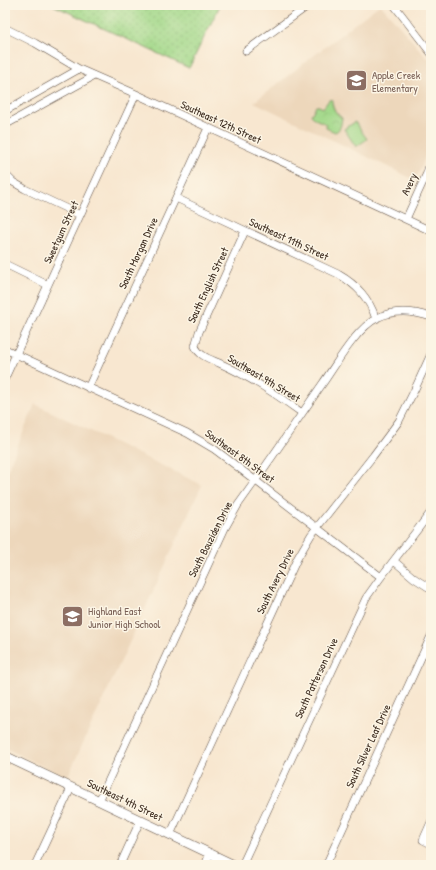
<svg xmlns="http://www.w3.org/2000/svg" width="436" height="870" viewBox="0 0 436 870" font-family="'Patrick Hand',sans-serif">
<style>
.built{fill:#edd7bb}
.grass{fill:url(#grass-dots);stroke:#6e8154}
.park{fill:url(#park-crowns);stroke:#6e8154}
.garden{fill:#a2d889;stroke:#6e8154}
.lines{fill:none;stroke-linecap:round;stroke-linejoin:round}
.minor-casing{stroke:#574639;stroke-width:8}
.major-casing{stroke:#574639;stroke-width:10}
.minor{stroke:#fff;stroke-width:7}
.major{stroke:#fff;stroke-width:9}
.labels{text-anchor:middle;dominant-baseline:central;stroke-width:3;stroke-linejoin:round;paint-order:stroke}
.education-label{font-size:11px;fill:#785e54;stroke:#fcf5e5;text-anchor:start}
.street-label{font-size:11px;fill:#3b2a1e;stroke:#fcf5e5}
</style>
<defs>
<pattern id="grass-dots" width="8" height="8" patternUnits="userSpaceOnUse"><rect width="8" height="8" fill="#a2d889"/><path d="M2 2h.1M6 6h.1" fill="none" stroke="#8cba76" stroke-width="1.8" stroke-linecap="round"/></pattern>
<pattern id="park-crowns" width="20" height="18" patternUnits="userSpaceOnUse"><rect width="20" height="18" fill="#a2d889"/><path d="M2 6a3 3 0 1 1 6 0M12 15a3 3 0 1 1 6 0" fill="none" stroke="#8cba76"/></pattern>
</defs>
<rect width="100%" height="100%" fill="#fcf5e5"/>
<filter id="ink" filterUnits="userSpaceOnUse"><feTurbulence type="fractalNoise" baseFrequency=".025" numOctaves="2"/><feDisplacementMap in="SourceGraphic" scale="8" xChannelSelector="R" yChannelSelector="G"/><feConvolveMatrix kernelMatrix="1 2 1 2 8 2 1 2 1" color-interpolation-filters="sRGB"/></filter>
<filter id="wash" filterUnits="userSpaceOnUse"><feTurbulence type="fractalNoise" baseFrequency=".012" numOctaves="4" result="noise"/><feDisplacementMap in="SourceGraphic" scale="16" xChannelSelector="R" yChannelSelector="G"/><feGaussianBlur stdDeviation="0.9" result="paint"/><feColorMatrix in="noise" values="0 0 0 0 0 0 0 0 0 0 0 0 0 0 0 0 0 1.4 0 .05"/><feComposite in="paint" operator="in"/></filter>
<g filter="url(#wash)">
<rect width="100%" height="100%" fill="#f8e7d0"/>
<!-- built -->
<path class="built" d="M379 5H381L426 57 431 59V124L430 129 428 147 422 166 415 180 254 102Z
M35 404 202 485 67 778 5 748V476Z"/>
<!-- grass -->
<path class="grass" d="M53 5H220L189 68Z"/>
<!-- park -->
<path class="park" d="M331 99 332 100C332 102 332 104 333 106 334 111 338 115 342 118 341 124 341 130 335 132L326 128V124L315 119 311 115 316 106H319L323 108 329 100Z"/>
<!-- garden -->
<path class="garden" d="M355 122 367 139 356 147 344 129Z"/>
</g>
<g filter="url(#ink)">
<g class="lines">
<defs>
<path id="minor" d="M394 5 431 53
M5 28 35 43 79 69 136 94 431 231
M246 51 309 5
M5 111 79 69
M5 125 94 76
M5 174 13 182 25 189 80 215
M176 198 338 274C357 285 369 298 376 319
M406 219 427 173 431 158
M245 231 199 332 195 346C199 356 210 359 219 363 249 376 276 394 302 413
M5 264 48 285
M5 349 187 433 214 449 226 458 381 577
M5 378 136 94
M88 388 208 128
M394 561 414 578 431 589
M99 801 225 528 238 505 248 491C273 456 298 419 323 383 337 363 356 329 377 318 395 309 413 311 431 317
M431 822 423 840 431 844
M170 835 297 559 311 535 373 456 399 421 414 391 431 354
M35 865 71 788
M120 865 140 821
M205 865 210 853
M242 865 366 598 381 577 431 512
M326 865 431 636"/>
<path id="major" d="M5 756 234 865"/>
</defs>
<!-- minor casing -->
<use href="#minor" class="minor-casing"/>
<!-- major casing -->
<use href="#major" class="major-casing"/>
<!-- minor -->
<use href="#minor" class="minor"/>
<!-- major -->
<use href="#major" class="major"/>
</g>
</g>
<!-- icons -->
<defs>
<symbol id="school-square" viewBox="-11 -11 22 22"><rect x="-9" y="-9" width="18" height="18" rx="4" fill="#8d6e63" stroke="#fcf5e5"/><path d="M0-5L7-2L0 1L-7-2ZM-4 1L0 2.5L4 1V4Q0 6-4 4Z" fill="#fff"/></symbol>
</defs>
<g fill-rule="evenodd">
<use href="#school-square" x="344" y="68" width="25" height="25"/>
<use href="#school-square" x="60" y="604" width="25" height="25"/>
</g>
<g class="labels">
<!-- education labels -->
<g class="education-label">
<text x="372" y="75">Apple Creek<tspan x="372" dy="13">Elementary</tspan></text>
<text x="88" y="611">Highland East<tspan x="88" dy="13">Junior High School</tspan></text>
</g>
<!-- street labels -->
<g class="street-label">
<text transform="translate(221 122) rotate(25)">Southeast 12th Street</text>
<text transform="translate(409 184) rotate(-65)">Avery</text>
<text transform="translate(61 232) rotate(-65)">Sweetgum Street</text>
<text transform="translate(289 239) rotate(25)">Southeast 11th Street</text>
<text transform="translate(138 253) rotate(-65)">South Morgan Drive</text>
<text transform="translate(208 285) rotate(-65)">South English Street</text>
<text transform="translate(264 378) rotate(31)">Southeast 9th Street</text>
<text transform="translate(240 456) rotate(36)">Southeast 8th Street</text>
<text transform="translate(210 539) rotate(-63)">South Bouziden Drive</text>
<text transform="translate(275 581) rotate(-64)">South Avery Drive</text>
<text transform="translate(316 678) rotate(-65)">South Patterson Drive</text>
<text transform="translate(368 746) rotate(-65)">South Silver Leaf Drive</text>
<text transform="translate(125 800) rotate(26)">Southeast 4th Street</text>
</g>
</g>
<!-- margin -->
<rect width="436" height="870" fill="none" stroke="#fcf5e5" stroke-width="20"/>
</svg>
